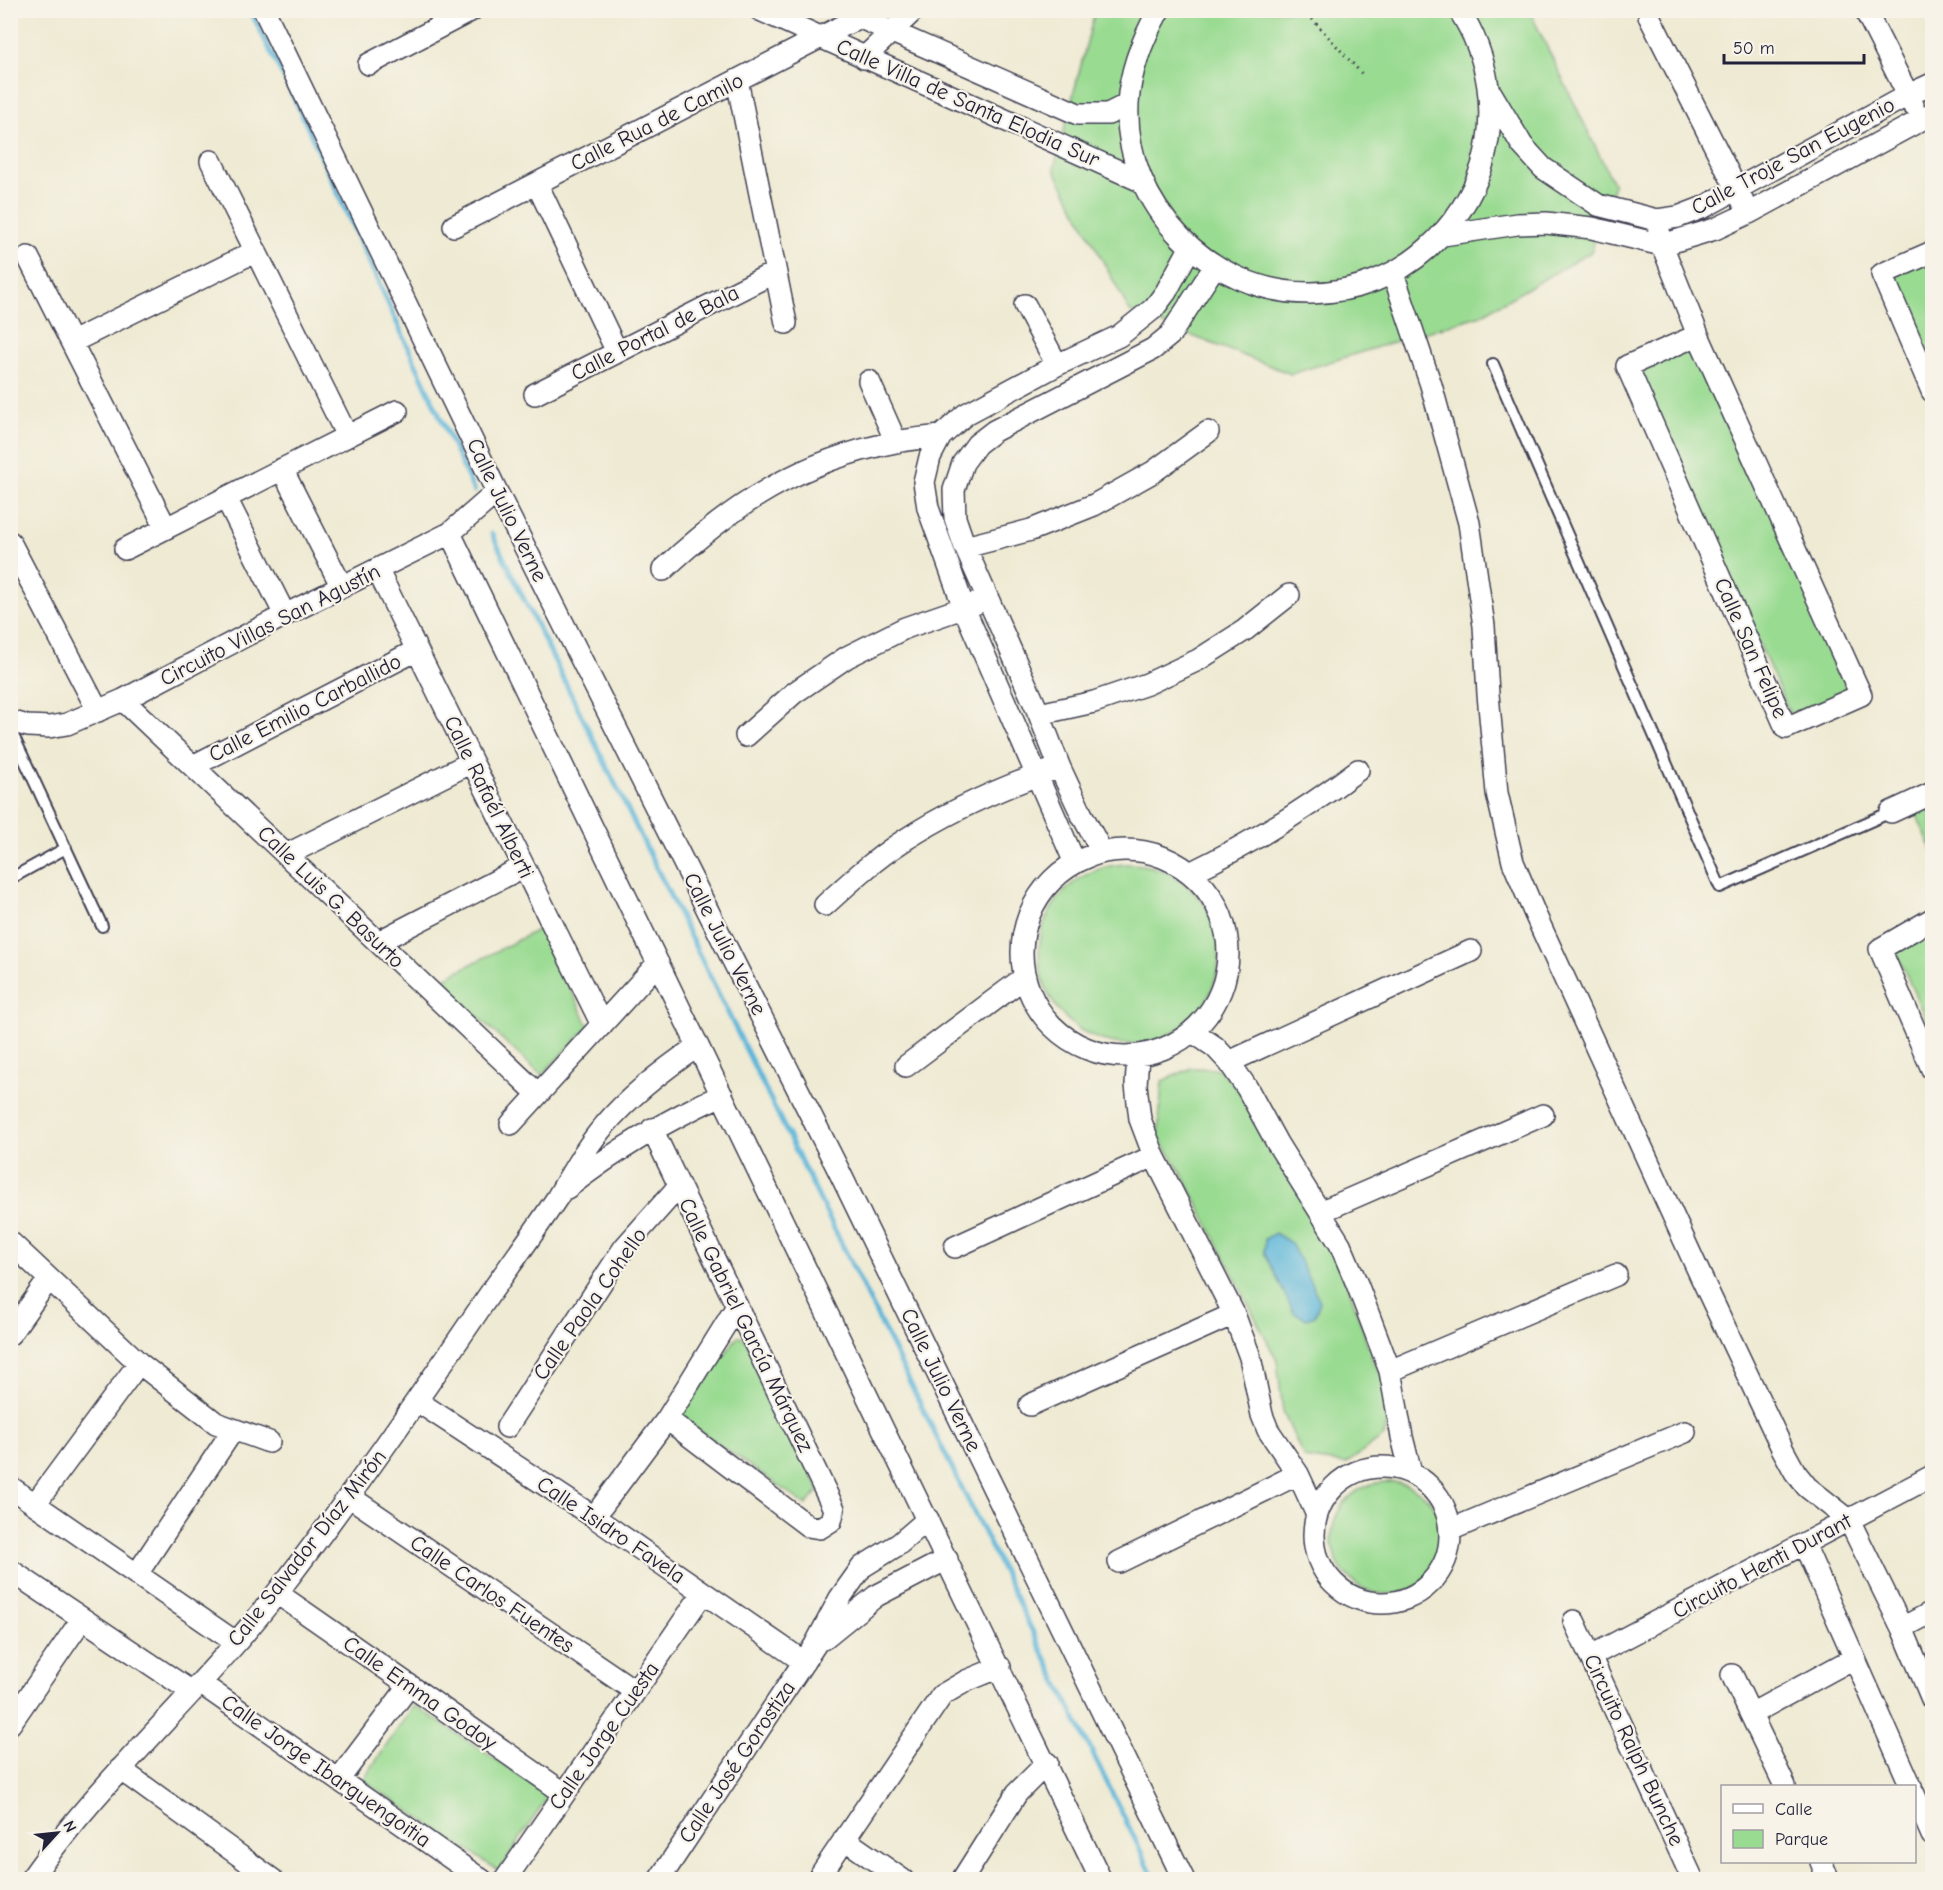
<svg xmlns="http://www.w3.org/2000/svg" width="1943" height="1890" viewBox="0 0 1943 1890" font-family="'Comic Neue',sans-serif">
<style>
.green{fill:#9adb92;stroke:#5e7e66;stroke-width:1.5}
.water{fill:#5bb6d9;stroke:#3e6c8a;stroke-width:1.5}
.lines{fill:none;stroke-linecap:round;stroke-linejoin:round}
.stream{stroke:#5bb6d9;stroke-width:5}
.service-casing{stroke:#414052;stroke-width:14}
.minor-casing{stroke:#414052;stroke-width:24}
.path{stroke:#414052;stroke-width:3;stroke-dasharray:1.5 4.5;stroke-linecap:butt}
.service{stroke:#fff;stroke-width:10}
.minor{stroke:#fff;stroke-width:21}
.labels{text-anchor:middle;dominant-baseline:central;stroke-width:4.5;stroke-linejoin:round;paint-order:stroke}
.street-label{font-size:22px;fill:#22223b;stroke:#f7f3e8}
</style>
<rect width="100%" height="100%" fill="#f7f3e8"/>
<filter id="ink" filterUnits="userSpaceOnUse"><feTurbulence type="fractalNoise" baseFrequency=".0167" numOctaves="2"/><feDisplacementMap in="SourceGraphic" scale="12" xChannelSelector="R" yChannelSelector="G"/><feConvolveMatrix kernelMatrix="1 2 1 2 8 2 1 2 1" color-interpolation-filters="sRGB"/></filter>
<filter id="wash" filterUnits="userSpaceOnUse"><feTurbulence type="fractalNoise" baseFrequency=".008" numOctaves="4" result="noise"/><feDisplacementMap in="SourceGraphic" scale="24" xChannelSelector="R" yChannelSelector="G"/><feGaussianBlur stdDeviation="1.35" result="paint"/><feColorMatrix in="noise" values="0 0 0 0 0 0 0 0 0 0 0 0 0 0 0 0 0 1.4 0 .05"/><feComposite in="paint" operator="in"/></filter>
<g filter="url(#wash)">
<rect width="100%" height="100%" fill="#efead3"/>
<!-- green -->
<path class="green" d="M1529 10 1614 185 1591 252 1481 315 1291 374 1130 312 1054 169 1095 11Z
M1932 254V386L1885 278Z
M1695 344 1851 689 1791 716 1639 372Z
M1932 802V850L1914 809Z
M1039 954a90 90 0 1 1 180 0a90 90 0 1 1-180 0Z
M541 928 589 1027 541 1075 439 981Z
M1932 934V1034L1896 951Z
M1192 1068 1219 1069 1246 1099 1340 1260 1372 1358 1394 1398 1384 1436 1346 1464 1304 1458 1283 1412 1277 1361 1182 1173 1158 1136 1162 1081Z
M738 1336 745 1339 819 1490 806 1505 680 1417Z
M1332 1538a56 56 0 1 1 112 0a56 56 0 1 1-112 0Z
M414 1705 549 1795 499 1871 363 1780Z"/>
<!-- water -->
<path class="water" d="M1275 1233 1291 1243 1320 1301 1315 1316 1307 1319 1294 1313 1264 1252 1265 1239Z"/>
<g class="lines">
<!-- stream -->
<path class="stream" d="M250 10 297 104 474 491
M492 534 1155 1880"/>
</g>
</g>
<g filter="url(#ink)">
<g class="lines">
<defs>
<path id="service" d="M1493 364 1720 887 1891 812
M10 729 102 926
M10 879 66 848"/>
<path id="minor" d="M264 10 497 492 838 1169 1184 1880
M760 10 1143 182
M1159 10C1142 40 1130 70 1128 104 1123 206 1212 295 1312 293 1355 292 1396 277 1428 248 1453 225 1471 199 1482 166 1498 113 1489 56 1459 10
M1865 10 1913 105
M847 12 1078 114H1108L1128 104
M1649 16 1743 202
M864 58 914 10
M369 64 472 10
M737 80 786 323
M1491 93 1522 145 1543 168 1598 205 1657 220 1678 217 1704 207 1908 95 1932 84
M211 161 347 436
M537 184 617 352
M1657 220 1662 245 1698 335 1861 695 1786 728 1627 366 1698 335
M454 226 860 17
M1443 235 1517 224 1546 223 1592 228 1662 245 1715 229 1749 213 1932 114
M1932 252 1882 274 1932 391
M28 257 166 528
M1393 273 1431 385 1469 523 1484 626 1488 694 1497 793 1513 862 1535 914 1702 1279 1783 1450 1795 1472 1807 1487 1849 1520 1902 1628 1932 1699
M1025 305 1057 365
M72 342 256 251
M869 381 896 442
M535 394 775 272
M282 469 342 587
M226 498 285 615
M450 533 1101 1880
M10 542 98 711
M965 547 1031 530 1094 505 1153 472 1208 432
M125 549 397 411
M377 569 602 1025
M663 570C732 505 801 460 896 442 911 439 926 438 941 436
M123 700 538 1094
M1039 714 1094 702 1147 684 1198 660 1245 630 1289 595
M10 721 28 726 49 727 67 724 123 700 285 615 450 533 497 492
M746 736 794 693 847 657 905 628 977 603
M193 766 417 650
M1891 812 1932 793
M1022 953a103 103 0 1 1 206 0a103 103 0 1 1-206 0Z
M1102 852 1082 815 1060 768 1039 714 965 547 955 518 954 490 963 463 977 444 994 431 1153 349 1170 335 1215 266
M286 855 472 762
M1075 863 964 608 928 508 924 482 930 457 941 436 966 414 1057 365 1119 336 1154 308 1166 292 1190 248
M1190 873C1252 843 1304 811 1358 770
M825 905C850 882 875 859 903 841 949 811 998 789 1049 771
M1932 919 1880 949 1932 1069
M378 942 523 867
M1193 1032 1215 1047 1229 1062 1247 1088 1277 1143 1340 1244 1357 1284 1390 1371 1402 1437 1411 1473
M1138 1056 1136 1085 1140 1119 1154 1156 1234 1314 1250 1357 1262 1415 1268 1430 1298 1474 1317 1515
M1229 1062 1471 951
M906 1066 1025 977
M511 1124 658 963
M652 1129 834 1509 831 1521 820 1528 808 1526 667 1419
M567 1188C616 1150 666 1120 722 1095
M1320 1212 1543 1115
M10 1242 139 1363 216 1423 269 1442
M955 1247 1154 1156
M10 1334 49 1279
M1390 1371 1616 1275
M417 1401 594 1517 804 1662
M1030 1405 1234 1314
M507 1427 624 1248 679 1186
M1314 1535a68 68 0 1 1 136 0a68 68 0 1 1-136 0Z
M10 1487 235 1642
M350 1497 635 1691
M35 1504 139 1363
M594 1517 667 1419 737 1306
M1450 1530 1685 1432
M1804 1544 1911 1786
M1119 1562 1298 1474
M10 1570 192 1692
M137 1574 233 1430
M277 1593 564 1793
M1574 1621 1693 1880
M1902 1628 1932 1612
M823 1639 876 1596 947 1559
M1591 1656 1932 1476
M1732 1675 1785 1786
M200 1683 482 1880
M1751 1714 1854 1658
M10 1724 82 1619
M120 1769 273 1880
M339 1779 409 1686
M1914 1794 1932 1835
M844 1839 903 1880
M1821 1862 1829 1880
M30 1880C104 1775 202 1691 280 1589 353 1494 421 1395 489 1295 512 1263 535 1231 557 1198 572 1173 585 1148 604 1126 631 1094 664 1069 698 1046
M505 1880 703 1593
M659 1880 815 1645 840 1598 862 1567 899 1544 928 1519
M817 1880 942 1695 966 1681 1000 1667
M962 1880 1017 1793 1047 1763"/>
</defs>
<!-- service casing -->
<use href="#service" class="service-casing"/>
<!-- minor casing -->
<use href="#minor" class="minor-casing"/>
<!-- path -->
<path class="path" d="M1304 10 1362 74"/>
<!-- service -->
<use href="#service" class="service"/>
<!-- minor -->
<use href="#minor" class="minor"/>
</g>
</g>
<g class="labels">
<!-- street labels -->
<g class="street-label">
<text transform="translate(968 103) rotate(24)">Calle Villa de Santa Elodia Sur</text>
<text transform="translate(657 122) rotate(-27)">Calle Rua de Camilo</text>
<text transform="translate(1793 156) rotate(-28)">Calle Troje San Eugenio</text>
<text transform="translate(655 333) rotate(-27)">Calle Portal de Bala</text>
<text transform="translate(507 510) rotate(64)">Calle Julio Verne</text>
<text transform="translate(270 625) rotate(-27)">Circuito Villas San Agustín</text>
<text transform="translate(1751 648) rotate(66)">Calle San Felipe</text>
<text transform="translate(305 708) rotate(-27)">Calle Emilio Carballido</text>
<text transform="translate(489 797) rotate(64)">Calle Rafaél Alberti</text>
<text transform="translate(331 897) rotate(44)">Calle Luis G. Basurto</text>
<text transform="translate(725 944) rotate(63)">Calle Julio Verne</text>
<text transform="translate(590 1304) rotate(-55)">Calle Paola Cohello</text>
<text transform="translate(746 1325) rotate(64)">Calle Gabriel García Márquez</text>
<text transform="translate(941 1380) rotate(64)">Calle Julio Verne</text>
<text transform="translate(611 1530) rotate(34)">Calle Isidro Favela</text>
<text transform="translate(307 1548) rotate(-52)">Calle Salvador Díaz Mirón</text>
<text transform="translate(1762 1566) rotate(-28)">Circuito Henti Durant</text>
<text transform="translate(492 1594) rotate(34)">Calle Carlos Fuentes</text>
<text transform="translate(420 1693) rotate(35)">Calle Emma Godoy</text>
<text transform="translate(604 1736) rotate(-55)">Calle Jorge Cuesta</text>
<text transform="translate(1634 1750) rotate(65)">Circuito Ralph Bunche</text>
<text transform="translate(737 1762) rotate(-56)">Calle José Gorostiza</text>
<text transform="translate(326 1771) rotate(35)">Calle Jorge Ibarguengoitia</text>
</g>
</g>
<!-- margin -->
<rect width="1943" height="1890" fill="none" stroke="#f7f3e8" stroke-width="36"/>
<!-- legend -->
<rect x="1721" y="1785" width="195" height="78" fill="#f7f3e8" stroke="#a29fa3" stroke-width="1.5"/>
<rect x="1733" y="1804" width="30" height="9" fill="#ffffff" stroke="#a29fa3" stroke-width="1.5"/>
<text x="1775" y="1815" font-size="18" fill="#22223b">Calle</text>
<rect x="1733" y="1830" width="30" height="18" fill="#9adb92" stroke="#a29fa3" stroke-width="1.5"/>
<text x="1775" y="1845" font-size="18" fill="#22223b">Parque</text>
<!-- north arrow -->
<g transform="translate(57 1833) rotate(63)" stroke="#f7f3e8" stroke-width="4.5" paint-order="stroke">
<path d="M0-4.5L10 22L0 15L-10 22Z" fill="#22223b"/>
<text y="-9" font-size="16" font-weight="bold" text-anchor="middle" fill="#22223b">N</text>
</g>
<!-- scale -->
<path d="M1724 54v9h140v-9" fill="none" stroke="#22223b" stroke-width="3"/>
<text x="1733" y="54" font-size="18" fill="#22223b" stroke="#f7f3e8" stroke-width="4.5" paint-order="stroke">50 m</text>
</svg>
